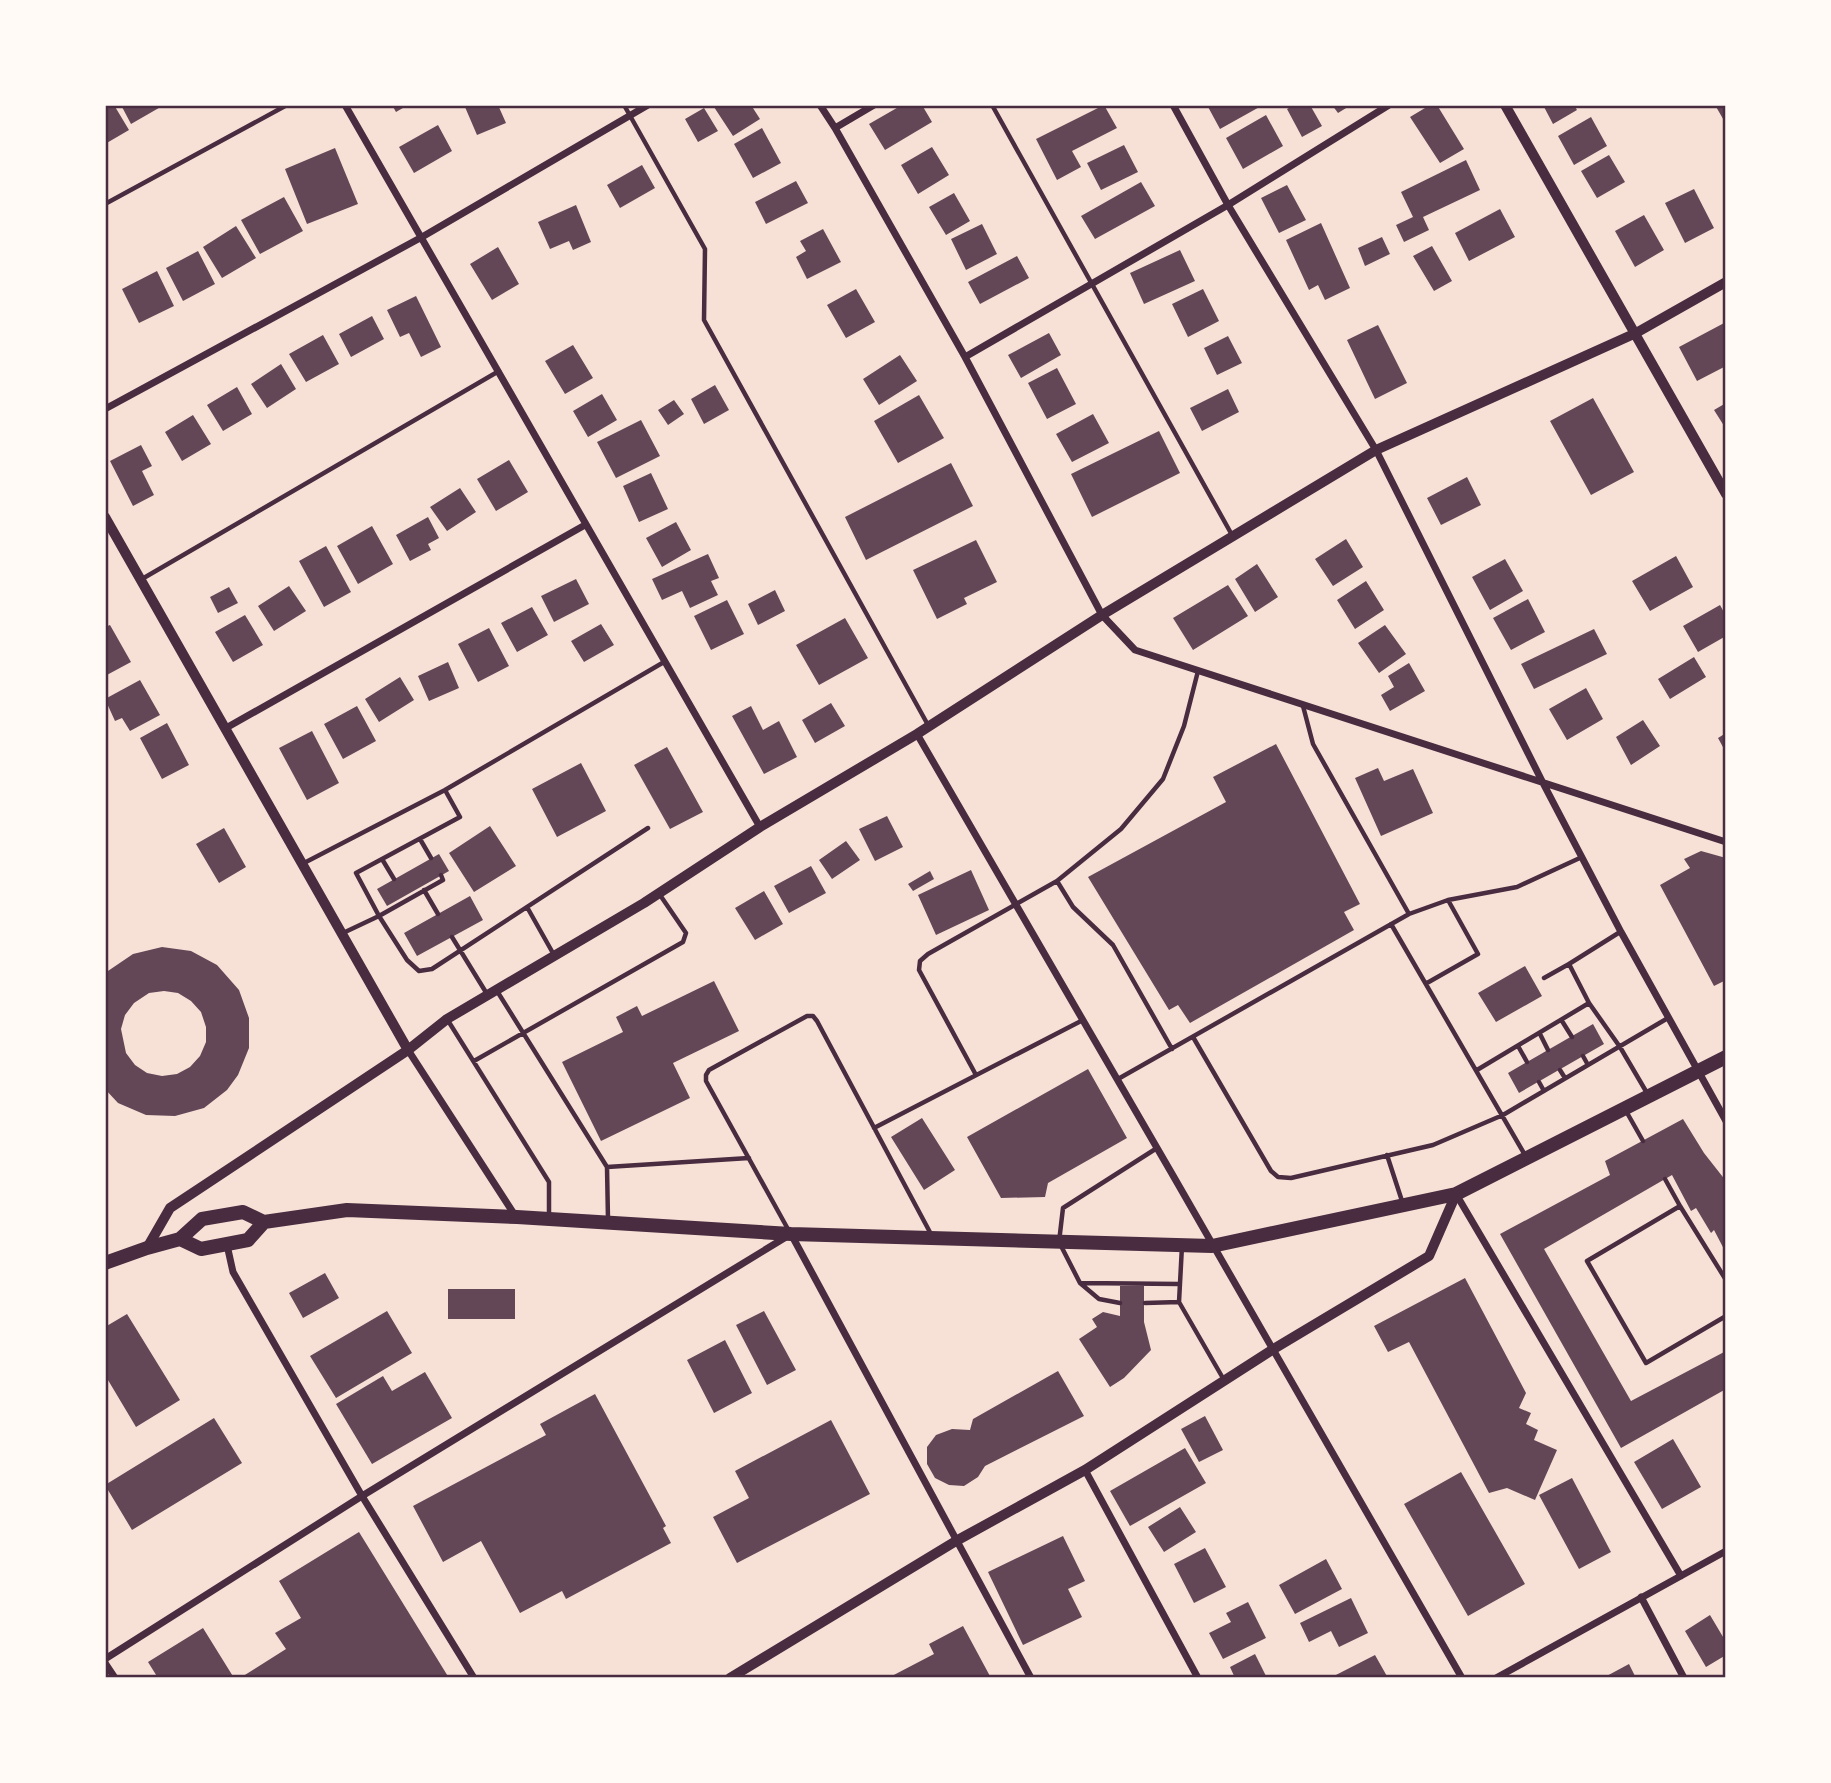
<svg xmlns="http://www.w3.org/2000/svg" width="1831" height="1783" viewBox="0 0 1831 1783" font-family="Helvetica,sans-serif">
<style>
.building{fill:#644757;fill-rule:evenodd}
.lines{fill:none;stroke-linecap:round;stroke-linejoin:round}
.service{stroke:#4a2c40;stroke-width:4.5}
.minor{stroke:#4a2c40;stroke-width:7}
.tertiary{stroke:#4a2c40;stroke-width:10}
.primary{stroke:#4a2c40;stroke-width:14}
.neatline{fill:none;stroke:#4a2c40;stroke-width:2.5}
</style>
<rect width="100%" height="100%" fill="#f7e1d7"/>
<!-- building -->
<path class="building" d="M108 105H114L129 130 105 144V107Z
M121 105H164L131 124Z
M392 105H408L396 112Z
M470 105H498L506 123 477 135 465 107Z
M717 105H751L760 119 733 136 714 107Z
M902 105H922L932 122 885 150 869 124Z
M1104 105 1117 128 1072 151 1081 167 1057 180 1036 139Z
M1207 105H1263L1220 129Z
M1294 105H1310L1322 126 1302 137 1287 109Z
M1332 105H1351L1338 113Z
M1430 105H1437L1464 149 1440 163 1410 117Z
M1543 105H1574L1577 110 1553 124Z
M1715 105H1726V124Z
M704 108 718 131 698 142 685 119Z
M1266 115 1283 146 1243 169 1226 138Z
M1591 117 1607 146 1574 165 1558 136Z
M438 125 452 151 414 173 399 147Z
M762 128 781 163 753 178 734 144Z
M1124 145 1138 172 1101 190 1087 163Z
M932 147 949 175 918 194 901 165Z
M335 148 358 204 307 224 285 169Z
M1609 155 1625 182 1597 198 1581 171Z
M1466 160 1480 190 1423 217 1429 230 1404 242 1396 225 1413 217 1401 192Z
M642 165 655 188 620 208 607 185Z
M796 181 808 203 766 224 755 202Z
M1141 182 1155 206 1095 239 1081 216Z
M1287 185 1306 220 1279 233 1261 198Z
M1694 189 1714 228 1685 243 1665 203Z
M954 193 970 221 946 235 929 207Z
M284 197 303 231 260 254 241 220Z
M576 205 591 242 573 250 569 241 550 249 538 222Z
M1500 209 1515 237 1469 261 1455 233Z
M1644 215 1664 250 1635 267 1615 231Z
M1321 223 1350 288 1325 300 1318 285 1309 290 1286 240Z
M982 224 997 254 966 270 951 239Z
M236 226 256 258 222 278 203 247Z
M823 229 841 262 807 279 796 257 806 251 800 241Z
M1382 237 1390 254 1365 266 1358 248Z
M1432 246 1452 281 1434 291 1413 256Z
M498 247 519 284 492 300 470 264Z
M1180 250 1195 281 1144 304 1130 273Z
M198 251 215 284 183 301 166 268Z
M1017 256 1029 278 980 304 968 282Z
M157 271 174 306 139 323 122 289Z
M856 289 875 322 846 338 827 305Z
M1203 289 1219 321 1188 337 1172 304Z
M416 296 441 347 421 357 409 333 400 337 387 310Z
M372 316 384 339 351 357 339 334Z
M1726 322V366L1697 381 1679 347Z
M1378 325 1407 383 1375 399 1347 340Z
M1049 333 1061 355 1021 378 1008 355Z
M323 335 339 364 306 382 289 354Z
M1228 336 1242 363 1217 375 1204 348Z
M573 345 593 378 565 394 545 361Z
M900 355 917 381 879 405 863 379Z
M281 364 296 389 267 408 251 384Z
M1057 368 1076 404 1047 419 1028 383Z
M715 385 729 410 704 424 691 399Z
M237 387 252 414 223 431 207 405Z
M1228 389 1239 412 1202 431 1190 408Z
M602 394 617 420 588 437 573 411Z
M919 395 944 438 898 463 874 421Z
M1593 398 1634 472 1591 495 1550 421Z
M674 400 684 414 668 425 658 410Z
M1726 403V429L1714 410Z
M1093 414 1109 443 1072 462 1056 434Z
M193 415 211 444 182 461 165 432Z
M641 420 660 456 616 478 597 442Z
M1159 431 1180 473 1092 517 1071 474Z
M141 445 152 466 142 471 154 495 133 506 110 461Z
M509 460 528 492 496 511 477 479Z
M951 463 973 506 866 560 845 517Z
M651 473 668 509 639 522 623 486Z
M1467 477 1481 505 1441 525 1427 498Z
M460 488 476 512 447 531 430 507Z
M428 517 439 538 428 544 431 550 410 561 396 535Z
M676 522 691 550 662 567 646 538Z
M372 526 393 564 358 584 337 546Z
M1346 539 1363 567 1333 586 1315 559Z
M976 540 997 582 964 598 967 604 937 619 913 570Z
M326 546 351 592 324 607 299 561Z
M708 554 719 578 711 581 718 595 690 608 682 591 662 600 652 579Z
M1676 556 1693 587 1650 611 1632 581Z
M1505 559 1523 591 1490 610 1472 577Z
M1257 564 1278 597 1255 612 1235 579Z
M576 579 589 604 554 622 541 596Z
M1366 581 1384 610 1355 629 1337 600Z
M1228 585 1248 616 1193 650 1173 618Z
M289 586 306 611 274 631 258 606Z
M229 587 238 603 218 613 210 597Z
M775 590 785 611 758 625 748 604Z
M1528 599 1545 632 1511 650 1493 618Z
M727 600 744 634 711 650 694 616Z
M1720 605 1726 616V636L1698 652 1683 626Z
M532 607 548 635 517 652 501 623Z
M245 615 263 645 233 662 215 632Z
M845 618 868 658 819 685 796 645Z
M601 624 614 645 584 662 571 641Z
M110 625 131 662 105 676V627Z
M1385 625 1406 654 1379 673 1358 643Z
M489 628 509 666 478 682 458 644Z
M1594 629 1607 654 1534 689 1521 664Z
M1694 657 1706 677 1670 699 1658 679Z
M448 662 459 688 429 701 418 676Z
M1409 663 1425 691 1390 711 1381 695 1394 687 1388 676Z
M400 677 414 700 379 722 365 699Z
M140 680 160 715 130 731 122 718 115 721 105 699Z
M1586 688 1603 719 1567 740 1549 709Z
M831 703 845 726 815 743 802 720Z
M357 706 376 741 343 759 324 724Z
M751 706 763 730 779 721 797 757 764 774 732 716Z
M1643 720 1660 746 1631 765 1616 737Z
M167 723 189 765 162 779 140 738Z
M312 731 339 783 307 800 279 748Z
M1726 733V748L1724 749 1718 738Z
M1276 744 1360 904 1344 912 1354 930 1190 1023 1178 1005 1169 1010 1088 877 1226 802 1213 777Z
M667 747 703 812 670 829 634 765Z
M581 763 606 811 557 837 532 789Z
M1378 768 1384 781 1413 769 1433 813 1381 836 1355 778Z
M887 816 903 847 875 861 859 829Z
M490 826 516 866 474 892 449 853Z
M224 828 246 867 219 883 196 844Z
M846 841 860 860 832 879 819 860Z
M1701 851 1726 858V980L1714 986 1660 885 1690 868 1684 859Z
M439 854 449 871 387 906 377 889Z
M811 866 826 893 789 913 774 886Z
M971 870 989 910 936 935 918 895Z
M930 871 934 879 913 891 908 884Z
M764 891 783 924 755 940 735 908Z
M470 896 483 920 417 956 404 933Z
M162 947 191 951 217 965 239 990 249 1018V1048L238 1075 227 1090 204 1108 175 1116 146 1115 118 1103 105 1089V973L133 954ZM164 991 178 993 191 1001 201 1012 206 1027V1042L200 1056 190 1067 177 1074 162 1076 147 1073 135 1065 126 1053 121 1029 125 1015 134 1003 149 993Z
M1525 966 1542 996 1496 1022 1478 993Z
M714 981 739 1031 673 1063 690 1098 601 1141 562 1062 623 1032 616 1017 637 1006 642 1016Z
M1593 1024 1604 1044 1519 1093 1508 1073Z
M1088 1069 1127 1138 1048 1183 1045 1197 1001 1198 967 1137Z
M922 1118 955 1170 924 1190 891 1137Z
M1683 1119 1704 1153 1726 1181V1253L1714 1230 1711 1233 1696 1208 1691 1211 1672 1175 1544 1249 1631 1401 1726 1351V1389L1621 1448 1500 1234 1610 1175 1605 1161Z
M325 1273 339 1298 303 1318 289 1293Z
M1465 1278 1526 1393 1519 1408 1531 1413 1526 1424 1538 1430 1534 1440 1557 1450 1535 1500 1507 1488 1489 1493 1409 1342 1388 1352 1374 1326Z
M1120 1286H1144V1322L1151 1350 1124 1378 1110 1387 1079 1339 1097 1327 1092 1319 1103 1312 1120 1316Z
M448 1289H515V1319H448Z
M387 1311 412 1353 336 1398 310 1356Z
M764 1311 796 1370 767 1385 736 1325Z
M127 1314 180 1400 136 1427 105 1375V1327Z
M725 1340 752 1393 714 1413 687 1360Z
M1058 1371 1084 1416 985 1466 978 1477 964 1486 949 1485 935 1478 927 1464V1447L936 1435 952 1429 970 1430 973 1419Z
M425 1372 452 1418 372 1464 336 1404 383 1376 392 1391Z
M595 1394 666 1526 663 1528 671 1543 566 1599 562 1591 520 1613 481 1541 443 1562 413 1506 546 1435 540 1424Z
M1205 1416 1223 1450 1199 1462 1181 1429Z
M214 1418 242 1463 132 1530 105 1485Z
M831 1420 870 1494 737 1563 713 1517 749 1498 735 1471Z
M1673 1439 1701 1487 1662 1509 1634 1462Z
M1185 1448 1206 1483 1130 1526 1110 1491Z
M1461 1472 1525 1584 1468 1616 1404 1504Z
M1572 1478 1611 1552 1579 1569 1539 1495Z
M1180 1507 1196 1532 1164 1552 1148 1527Z
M359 1532 449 1678H240L286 1649 275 1633 301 1618 279 1581Z
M1063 1536 1085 1581 1068 1589 1082 1617 1023 1645 988 1572Z
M1205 1548 1226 1587 1194 1603 1174 1564Z
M1326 1559 1342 1589 1295 1614 1279 1585Z
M1351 1598 1368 1633 1339 1647 1331 1631 1309 1642 1300 1623Z
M1248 1602 1266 1638 1223 1659 1209 1633 1231 1622 1226 1613Z
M1710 1615 1726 1642V1655L1706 1667 1685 1631Z
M963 1626 991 1678H888L934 1654 929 1644Z
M203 1628 234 1678H158L148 1662Z
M1255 1654 1267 1678H1235L1230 1667Z
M1375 1655 1388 1678H1330Z
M1629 1664 1636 1678H1603Z"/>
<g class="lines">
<!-- service -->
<path class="service" d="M624 105 705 249 704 320 928 725
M992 105 1232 535
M105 204 287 105
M142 579 499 371
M1303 706 1313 744 1409 914 1448 900 1517 887 1582 857
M420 839 431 858
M382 859 394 879
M304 863 445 790 664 662
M441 875 443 880 379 916 407 960 419 971 432 969 648 828
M1057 881 1121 829 1163 779 1184 726 1198 671
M424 890 438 914
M527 907 554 955
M1391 924 1525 1155
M343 933 379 916 356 873 460 817 445 790
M452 937 487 994
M1544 978 1569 964
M1427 983 1478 954 1448 900
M497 991 607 1167 608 1220
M1589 1003 1620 1047 1647 1093
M447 1019 549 1182V1215
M1562 1021 1572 1037
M1540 1034 1548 1050
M1193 1037 1271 1171 1278 1177 1291 1178 1433 1145 1503 1115 1668 1018
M1518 1046 1527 1062
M1583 1056 1588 1065
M474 1061 683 942 686 933 660 895
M1477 1070 1589 1003 1569 964 1620 932
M1560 1070 1565 1078
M976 1075 919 970 920 961 928 954 1057 881 1073 907 1113 945 1172 1049
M1118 1079 1409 914
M1539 1082 1544 1091
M1626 1111 1643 1141
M874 1128 1083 1020
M1387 1155 1402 1201
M607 1167 749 1158
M1665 1179 1680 1206
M789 1231 706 1081V1075L709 1070 807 1016H813L817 1021 932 1236
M1726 1280 1680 1206 1587 1261 1646 1363 1726 1316
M1081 1283 1179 1284
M1179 1302 1224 1380
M1120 1303 1099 1299 1080 1283 1059 1242 1063 1208 1157 1148
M1145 1303 1179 1302 1182 1246"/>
<!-- minor -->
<path class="minor" d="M345 105 760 827
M820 105 835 128 965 357 1102 615 1135 650 1726 842
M1173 105 1228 205 1376 450 1543 783 1621 932 1726 1121
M835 128 874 105
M965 357 1228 205 1389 105
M105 409 422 237 648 105
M226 728 585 525
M917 734C1101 1047 1280 1364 1462 1678
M408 1050 516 1217
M1456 1194 1681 1576
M227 1245 233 1272 362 1496 474 1678
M1085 1470 1198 1678
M1641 1597 1684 1678
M105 1659 362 1496 791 1234 1031 1678
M105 1663 115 1678
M1496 1678 1726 1551"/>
<!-- tertiary -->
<path class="tertiary" d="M1505 105 1726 494
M105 517 408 1050
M147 1248 170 1208 408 1050 447 1019 644 903 760 827 917 734 1102 615 1376 450 1636 333 1726 282
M730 1678 956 1541 1085 1470 1272 1350 1429 1256 1456 1194"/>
<!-- primary -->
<path class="primary" d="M180 1239 201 1249 248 1240 264 1222
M105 1263 147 1248 180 1239 202 1219 243 1212 264 1222 347 1210 517 1217 791 1234 1212 1246 1456 1194 1726 1057"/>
</g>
<!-- border -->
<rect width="1831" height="1783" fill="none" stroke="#fffaf5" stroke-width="214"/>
<rect x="107" y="107" width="1617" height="1569" class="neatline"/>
</svg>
